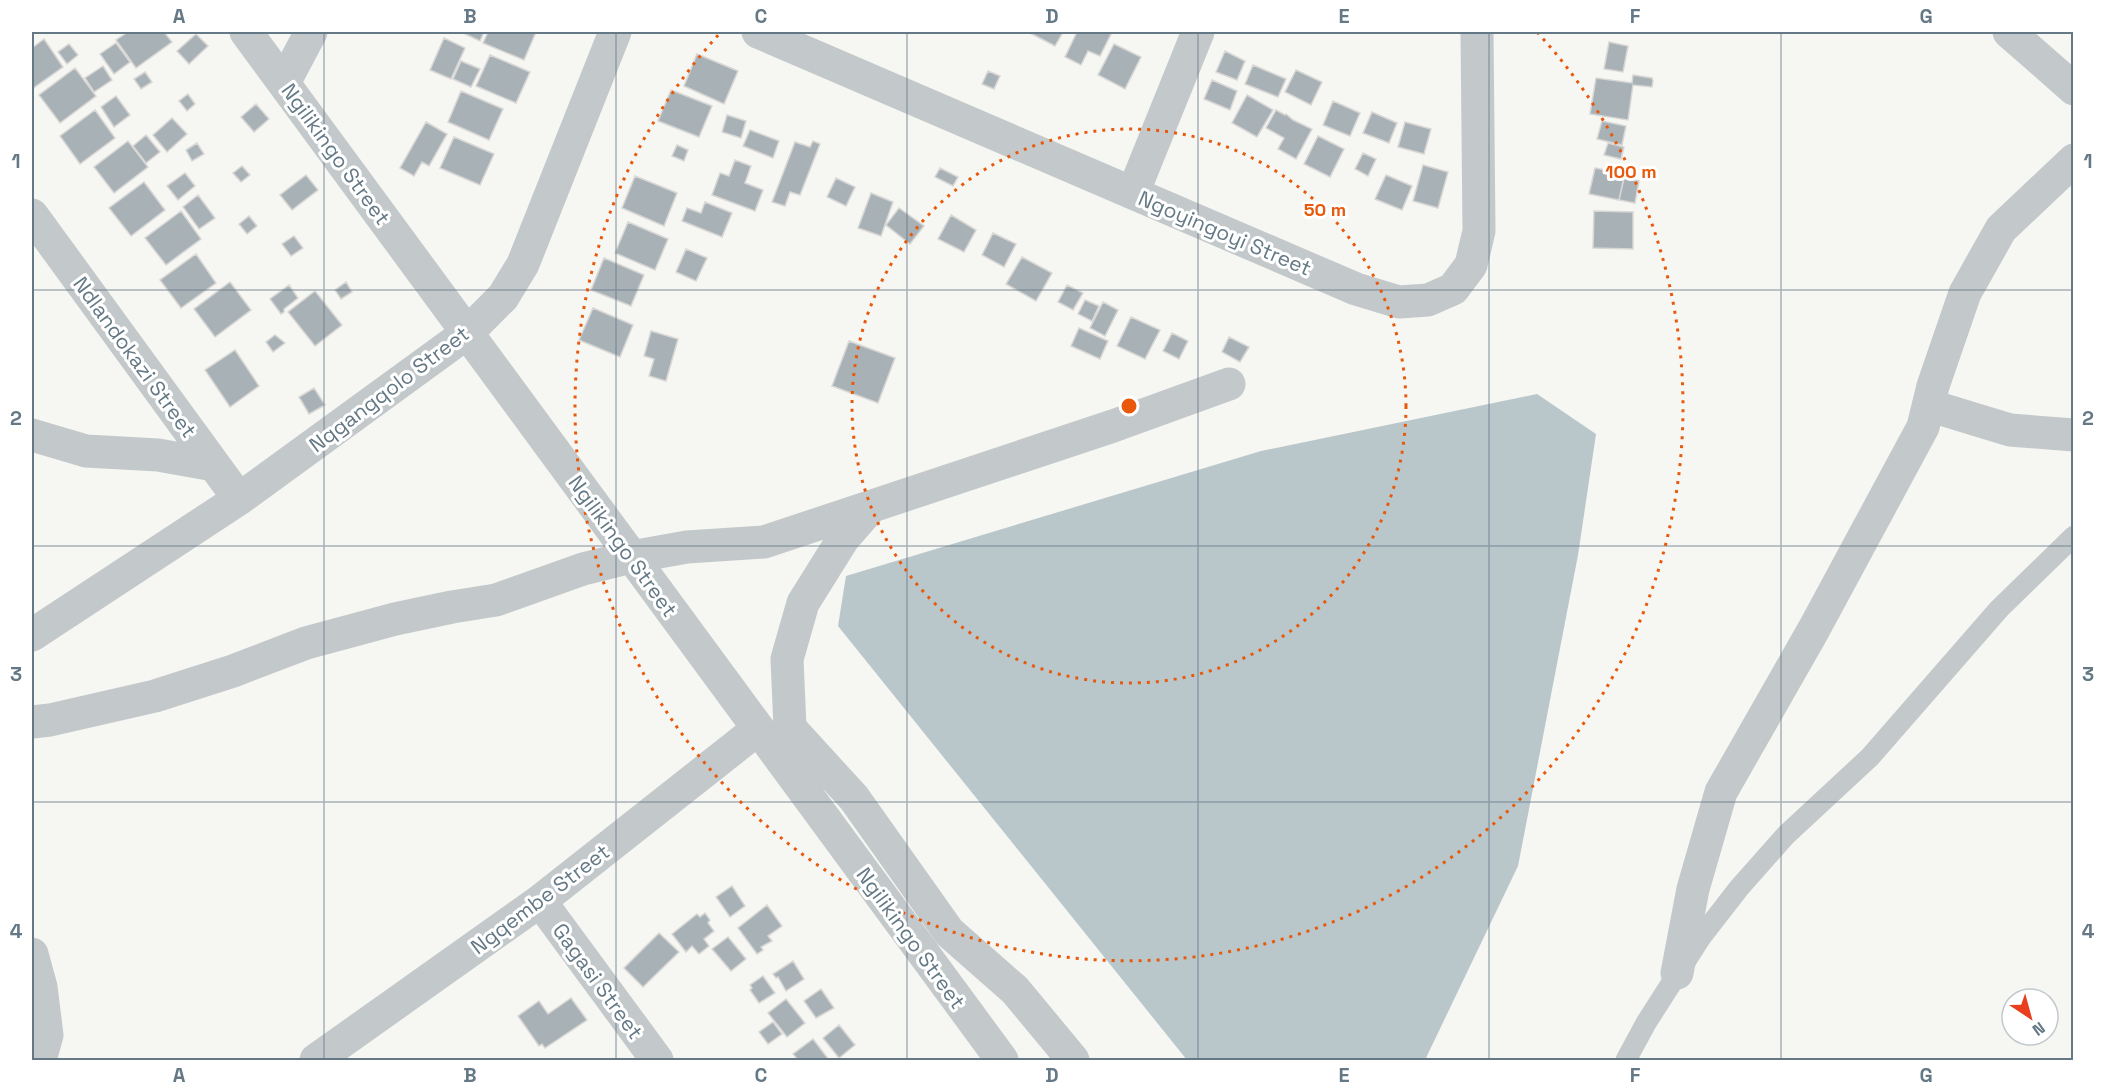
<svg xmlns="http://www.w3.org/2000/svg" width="2105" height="1092" viewBox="0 0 2105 1092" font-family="'Space Grotesk',sans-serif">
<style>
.water{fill:#bac7ca}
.building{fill:#a8b2b6;stroke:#d8d7d5;stroke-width:1.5}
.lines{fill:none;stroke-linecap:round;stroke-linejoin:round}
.service{stroke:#c3c8ca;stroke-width:21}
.minor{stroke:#c3c8ca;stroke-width:33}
.grid{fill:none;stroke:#647985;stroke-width:1.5;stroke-opacity:0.55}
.ring{fill:none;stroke:#e8590c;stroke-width:3;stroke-dasharray:3 6}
.labels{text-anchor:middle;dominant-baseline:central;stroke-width:6;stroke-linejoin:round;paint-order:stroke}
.street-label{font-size:21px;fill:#647985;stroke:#fff}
.centre{fill:#e8590c;stroke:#fff;stroke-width:3}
.ring-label{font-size:18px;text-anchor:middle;font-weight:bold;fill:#e8590c;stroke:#fff;stroke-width:6;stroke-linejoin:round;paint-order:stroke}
.neatline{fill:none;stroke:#647985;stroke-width:2}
.grid-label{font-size:20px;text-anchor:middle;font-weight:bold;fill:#647985}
</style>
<rect width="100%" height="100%" fill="#f6f6f2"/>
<!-- water -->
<path class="water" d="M1537 394 1596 434 1578 555 1518 866 1425 1060H1187L838 626 846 576 1261 451Z"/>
<!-- building -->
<path class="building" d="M128 32H164L172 42 136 68 116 40Z
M461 32H484L480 41Z
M488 32H536L524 60 483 43Z
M1031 32H1063L1055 46 1030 33Z
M1077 32H1107L1111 34 1100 56 1088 51 1081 65 1065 57Z
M196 34 208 46 189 64 177 51Z
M444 38 465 48 451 79 430 70Z
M44 39 63 67 32 89V48Z
M1609 42 1628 46 1623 72 1604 69Z
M116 43 130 62 114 74 100 54Z
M69 44 78 55 67 64 58 52Z
M1114 44 1141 57 1125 89 1098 75Z
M1225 51 1245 61 1237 80 1216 72Z
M697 54 738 71 724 104 684 86Z
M490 55 530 72 516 103 476 86Z
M461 61 480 69 471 87 453 79Z
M1253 65 1286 79 1278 97 1245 84Z
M103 66 112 80 94 92 85 78Z
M75 68 96 96 60 123 39 95Z
M1296 70 1322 82 1311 105 1285 92Z
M988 71 1000 76 994 89 982 84Z
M145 72 152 82 141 89 134 79Z
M1633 75 1652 78 1653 81 1652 87 1633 85 1628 120 1590 114 1596 78 1632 83Z
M1212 80 1237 91 1230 110 1204 99Z
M671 90 712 106 699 137 658 121Z
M461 91 503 109 489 140 448 122Z
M188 94 195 104 187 111 179 101Z
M1247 95 1273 110 1257 137 1232 123Z
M116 96 130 115 114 127 101 107Z
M1333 101 1360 113 1350 136 1323 125Z
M256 104 269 119 254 132 241 117Z
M95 110 115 138 80 164 60 136Z
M1276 110 1285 115 1286 114 1293 120 1312 129 1296 159 1278 149 1284 138 1266 128Z
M1372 112 1397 123 1389 143 1363 133Z
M727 115 746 121 741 138 722 132Z
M172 118 187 134 167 152 153 135Z
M1602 121 1626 126 1622 145 1597 139Z
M426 122 447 134 429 166 422 162 414 176 400 168Z
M1405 122 1431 129 1424 154 1398 147Z
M750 130 779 141 773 158 743 146Z
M146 135 160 152 146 163 133 146Z
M1318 136 1344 149 1330 177 1304 164Z
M454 137 494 154 480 185 440 168Z
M128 141 148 167 114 193 94 167Z
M813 141 820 144 800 195 790 192 785 206 772 202 795 142 810 147Z
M197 143 204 154 192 161 186 150Z
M1608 143 1624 147 1621 159 1604 155Z
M677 145 688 150 684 161 672 156Z
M1363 153 1376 159 1368 176 1355 169Z
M735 160 751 166 745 183 763 190 755 211 712 195 720 173 729 176Z
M1423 165 1448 172 1438 208 1413 201Z
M242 166 250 175 241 182 233 173Z
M940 168 958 177 953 186 935 177Z
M1595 168 1625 174 1619 200 1589 194Z
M185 173 195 186 178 200 167 186Z
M306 175 318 190 292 210 280 195Z
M1386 175 1412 186 1402 210 1375 199Z
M635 176 677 193 664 226 622 208Z
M1624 177 1639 181 1635 203 1619 200Z
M836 178 855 187 846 206 827 197Z
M144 182 165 210 131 236 109 208Z
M871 193 893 202 881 236 858 228Z
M198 195 215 218 199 229 183 207Z
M705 202 732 213 722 237 682 221 687 208 701 213Z
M899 208 924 226 910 244 886 225Z
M181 211 201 239 166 265 145 238Z
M1594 211 1633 212V249L1593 248Z
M951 215 976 230 964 252 938 239Z
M249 216 257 226 247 234 239 224Z
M628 222 668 239 655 270 615 253Z
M993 233 1016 244 1004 267 982 255Z
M294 236 303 248 291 256 282 244Z
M686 249 707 258 696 281 676 272Z
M196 254 216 283 181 308 160 280Z
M1022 257 1052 273 1036 301 1006 284Z
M604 258 644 275 631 306 591 290Z
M230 282 251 310 215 337 194 309Z
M346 282 352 292 341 299 335 290Z
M289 285 298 298 284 309V312L281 314 270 299Z
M1067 285 1083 293 1073 310 1058 302Z
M315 291 342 325 315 346 288 312Z
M1085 300 1099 306 1092 321 1078 314Z
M1103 302 1118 310 1105 336 1090 328Z
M593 308 633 325 620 357 579 340Z
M1131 317 1160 330 1145 359 1117 346Z
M1079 328 1108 341 1100 359 1071 346Z
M651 331 678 339 666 381 649 376 654 359 644 356Z
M1172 333 1188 341 1179 359 1163 351Z
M275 335 285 343 273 352 266 342Z
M1229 337 1249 347 1240 362 1222 352Z
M849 341 895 358 878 403 832 386Z
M235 350 259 386 230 407 205 370Z
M314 388 325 405 309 414 299 397Z
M732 886 745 906 730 917 716 897Z
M767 905 782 926 768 936 772 941 761 947 763 950 757 954 738 928Z
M705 913 710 920 708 923 714 931 704 939 709 946 699 954 692 946 686 952 672 934 697 914 700 917Z
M659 933 679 952 643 987 624 968Z
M728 937 746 959 731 971 712 949Z
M793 961 804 979 786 991 778 977 776 978 773 974Z
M763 976 775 993 759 1003 750 990 752 988 750 985Z
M821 989 834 1008 816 1018 804 1001Z
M571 998 587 1020 545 1048 542 1044 539 1046 518 1016 539 1001 548 1014Z
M786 999 805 1023 787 1037 768 1013Z
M773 1022 782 1034 768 1044 759 1032Z
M839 1025 855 1045 839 1058 823 1038Z
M813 1039 829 1060H805L804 1059 798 1060 793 1054Z"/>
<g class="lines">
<!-- service -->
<path class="service" d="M1626 1060 1646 1023 1701 937 1739 888 1786 835 1870 757 1999 609 2074 536"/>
<!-- minor -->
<path class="minor" d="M246 32 1002 1060
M758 32 1356 289 1399 302 1428 300 1453 289 1471 265 1479 231 1477 32
M2009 32 2074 89
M284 83 311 32
M1133 193 1198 32
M32 215 239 499
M1928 407 1941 409 2010 430 2074 435
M32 435 86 451 158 455 214 465
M871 507 843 539 803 603 787 659 790 728 854 798 949 932 1015 990 1073 1060
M32 635 239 499 467 333 503 297 523 264 615 32
M32 722 50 720 155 696 233 671 306 643 395 619 452 607 496 600 583 569 631 557 687 547 764 542 1113 426 1229 384
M540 901 657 1060
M32 954 41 987 47 1035 40 1060
M1677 973 1693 889 1721 792 1814 629 1923 427 1933 386 1965 293 2001 229 2074 160
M316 1060 540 901 758 729"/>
</g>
<!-- grid -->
<path class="grid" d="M324 32V1060M616 32V1060M907 32V1060M1198 32V1060M1489 32V1060M1781 32V1060M32 290H2074M32 546H2074M32 802H2074"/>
<!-- distance rings -->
<g class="ring">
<circle cx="1129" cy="406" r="277"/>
<path d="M1537 32A554 554 0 1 1 721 32"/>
</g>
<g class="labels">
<!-- street labels -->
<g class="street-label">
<text transform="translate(336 154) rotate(54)">Ngilikingo Street</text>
<text transform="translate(1225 233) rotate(23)">Ngoyingoyi Street</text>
<text transform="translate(135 357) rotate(54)">Ndlandokazi Street</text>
<text transform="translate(389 389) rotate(-37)">Nqgangqolo Street</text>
<text transform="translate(623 546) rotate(54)">Ngilikingo Street</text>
<text transform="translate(540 899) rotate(-37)">Ngqembe Street</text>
<text transform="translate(911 938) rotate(54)">Ngilikingo Street</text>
<text transform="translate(598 981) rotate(54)">Gagasi Street</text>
</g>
</g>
<circle cx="1129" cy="406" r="9" class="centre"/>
<g class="ring-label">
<text x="1631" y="178">100 m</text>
<text x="1325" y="216">50 m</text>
</g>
<!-- border -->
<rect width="2105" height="1092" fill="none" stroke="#ffffff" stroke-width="66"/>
<!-- north arrow -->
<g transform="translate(2030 1017) rotate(144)"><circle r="28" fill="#ffffff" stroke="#c1c9ce" stroke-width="1.5"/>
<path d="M0-4.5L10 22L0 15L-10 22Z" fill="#e93f20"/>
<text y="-9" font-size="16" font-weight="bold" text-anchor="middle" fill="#647985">N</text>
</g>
<rect x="33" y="33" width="2039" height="1026" class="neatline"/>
<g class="grid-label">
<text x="179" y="23">A</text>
<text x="470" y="23">B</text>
<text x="761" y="23">C</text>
<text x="1052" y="23">D</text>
<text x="1344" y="23">E</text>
<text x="1635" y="23">F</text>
<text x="1926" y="23">G</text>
<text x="16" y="168">1</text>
<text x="2088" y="168">1</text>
<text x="16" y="425">2</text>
<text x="2088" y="425">2</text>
<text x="16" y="681">3</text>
<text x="2088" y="681">3</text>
<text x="16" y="938">4</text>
<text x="2088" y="938">4</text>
<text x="179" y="1082">A</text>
<text x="470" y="1082">B</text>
<text x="761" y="1082">C</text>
<text x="1052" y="1082">D</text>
<text x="1344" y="1082">E</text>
<text x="1635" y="1082">F</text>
<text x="1926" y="1082">G</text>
</g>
</svg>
